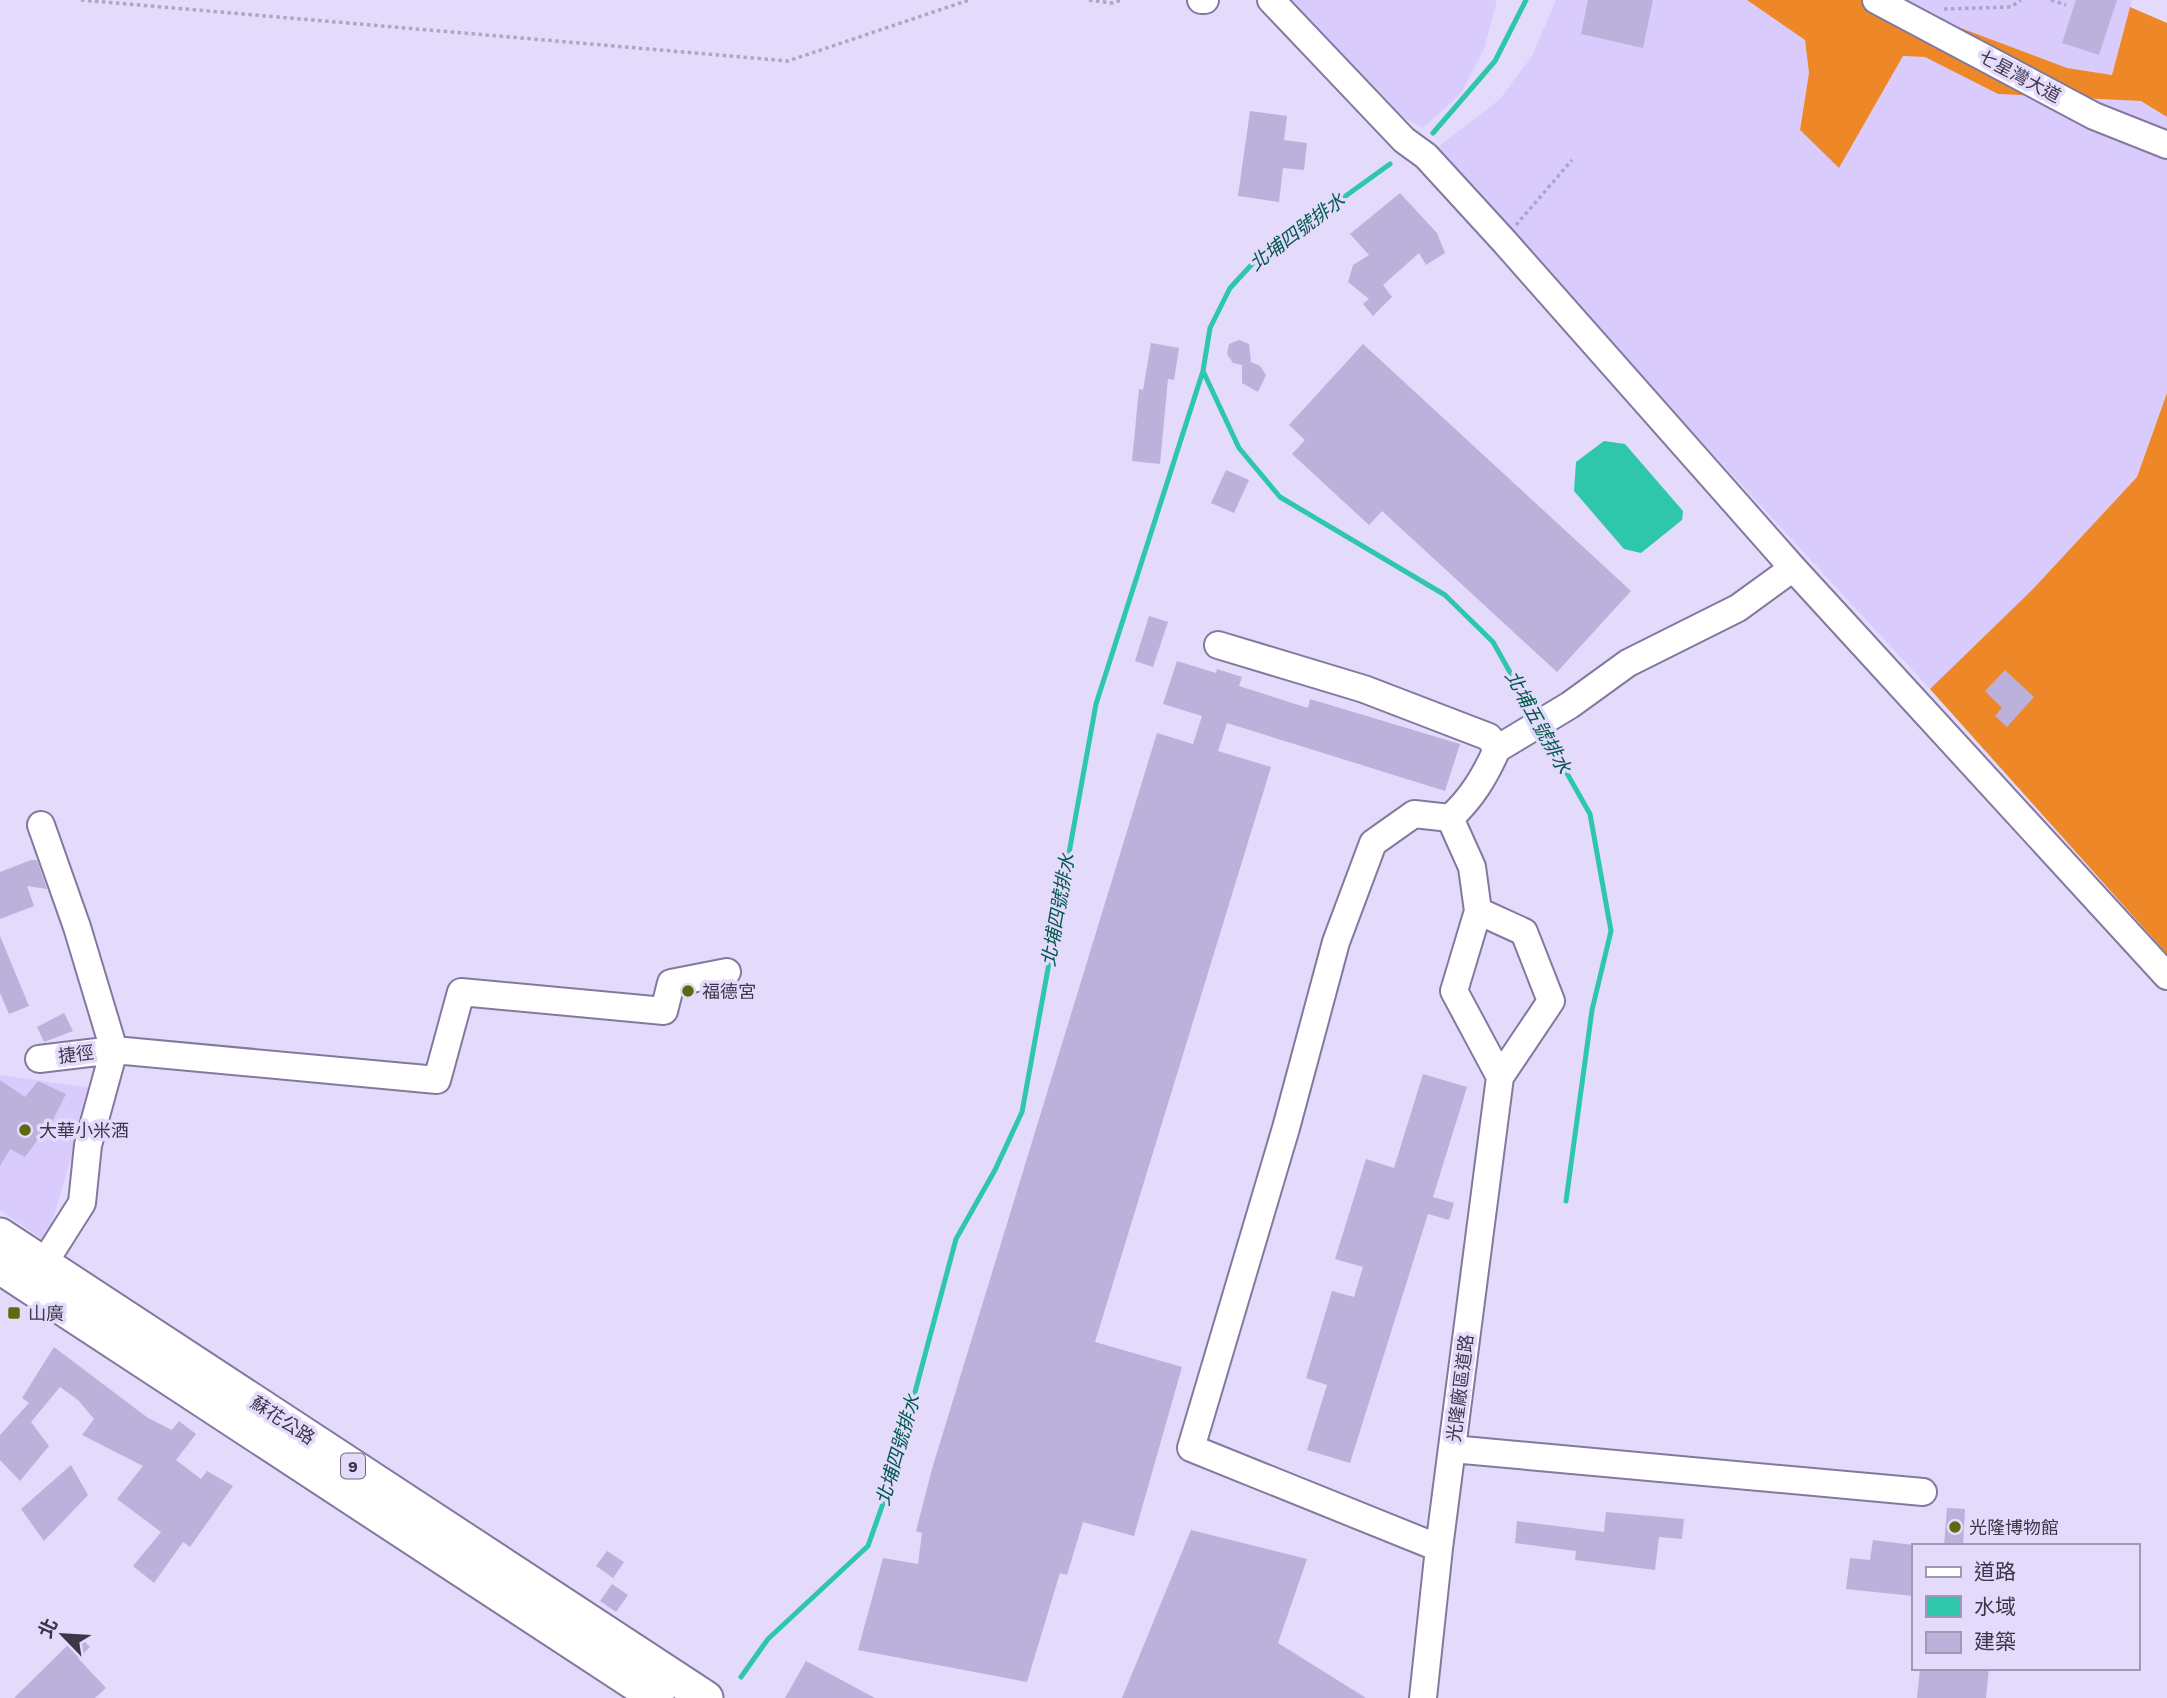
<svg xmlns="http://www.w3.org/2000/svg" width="2167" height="1698" viewBox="0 0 2167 1698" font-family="'Work Sans','Noto Sans TC',sans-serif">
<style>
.built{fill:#d9ccfd}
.forest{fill:#ee8728}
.water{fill:#2ec7ac}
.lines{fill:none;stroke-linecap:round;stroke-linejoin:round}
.stream{stroke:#2ec7ac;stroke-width:5}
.building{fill:#bcb1da}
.minor-casing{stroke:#83799f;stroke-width:30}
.major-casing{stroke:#83799f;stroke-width:37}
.path{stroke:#ada6c2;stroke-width:3.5;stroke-dasharray:3.5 3.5;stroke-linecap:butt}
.minor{stroke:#fff;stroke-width:26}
.major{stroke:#fff;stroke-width:33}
.poi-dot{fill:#5d690f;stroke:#e3dafc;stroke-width:2.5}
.labels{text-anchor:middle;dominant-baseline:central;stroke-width:7;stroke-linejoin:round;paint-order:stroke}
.shield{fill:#e3dafc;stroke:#6e687e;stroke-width:2}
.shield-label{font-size:16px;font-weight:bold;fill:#3c3748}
.street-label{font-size:18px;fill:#3c3748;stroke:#e3dafc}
.poi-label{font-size:18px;fill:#3c3748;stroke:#e3dafc;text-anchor:start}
.water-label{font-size:19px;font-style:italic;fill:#00584a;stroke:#e3dafc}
</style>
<rect width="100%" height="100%" fill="#e3dafc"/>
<!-- built -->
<path class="built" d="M1288 0H1497L1484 49 1461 93 1423 128 1401 117Z
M1556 0H1747L1805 40 1809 73 1800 130 1839 168 1903 56 1925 57 1998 94 2141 101 2167 117V393L2137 477 2032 590 1930 689 1523 248 1429 154 1500 99 1532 56Z
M1886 0H2132L2112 75 2067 68Z
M0 1075 92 1088 46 1242 0 1210Z"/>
<!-- forest -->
<path class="forest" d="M1747 0H1886L2067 68 2112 75 2130 7 2167 23V117L2141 101 1998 94 1925 57 1903 56 1839 168 1800 130 1809 73 1805 40Z
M2167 393V954L1930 689 2032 590 2137 477Z"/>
<!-- water -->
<path class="water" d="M1604 441 1625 444 1683 511 1682 520 1641 553 1624 549 1574 491 1576 462Z"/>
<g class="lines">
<!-- stream -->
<path class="stream" d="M1433 133 1495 61 1526 0
M1203 371 1239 448 1280 497 1445 595 1493 642 1535 717
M1543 731 1590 814 1611 931 1592 1010 1566 1201
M741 1677 768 1639 868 1546 892 1478 956 1239 995 1170 1022 1112 1096 704 1203 371 1210 328 1230 288 1254 262 1390 164"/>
</g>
<!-- building -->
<path class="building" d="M1588 0H1653L1643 48 1581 34Z
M2076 0H2117L2099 55 2062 43Z
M1250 111 1287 116 1284 140 1307 143 1304 170 1283 168 1279 202 1238 196Z
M1400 193 1437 233 1445 253 1426 265 1419 253 1383 285 1392 297 1373 316 1363 304 1369 299 1348 282 1353 265 1369 255 1350 234Z
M1239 340 1249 344 1251 362 1260 366 1266 375 1258 392 1242 383V365L1233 363 1227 354 1229 344Z
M1151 343 1179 348 1174 380 1168 379 1160 464 1132 461 1139 389 1143 390Z
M1363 344 1631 591 1557 672 1382 511 1369 525 1292 454 1305 440 1289 425Z
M1226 470 1249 480 1234 513 1211 503Z
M1149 616 1168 622 1153 667 1135 661Z
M1177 661 1216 673 1217 669 1242 677 1239 686 1308 708 1310 699 1460 744 1445 791 1227 723 1218 751 1271 767 1095 1342 1182 1367 1134 1536 1083 1522 1067 1575 1060 1573 1027 1682 858 1650 883 1558 918 1564 922 1533 916 1531 932 1469 1157 733 1193 744 1202 716 1163 704Z
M2005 670 2034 697 2007 727 1995 716 2002 708 1985 691Z
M31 860H37L47 889 27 886 34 906 0 919V872Z
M0 936 29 1006 9 1014 0 993Z
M64 1013 73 1031 44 1042 37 1027Z
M1423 1074 1467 1087 1433 1197 1454 1203 1449 1220 1428 1214 1350 1463 1307 1450 1327 1385 1306 1378 1332 1291 1354 1297 1363 1267 1335 1259 1366 1159 1394 1168Z
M0 1080 25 1097 38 1081 66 1094 54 1118 25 1157 10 1149 0 1166Z
M54 1347 148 1418 172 1430 179 1421 196 1434 176 1460 201 1479 207 1471 233 1486 190 1547 183 1542 154 1583 133 1566 161 1532 117 1499 143 1466 82 1435 94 1419 78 1400 60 1387 31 1422 49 1446 20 1481 0 1460V1435L29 1403 22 1398Z
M71 1465 88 1495 44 1541 21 1509Z
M1947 1508 1965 1509 1963 1546H1944Z
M1606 1512 1684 1519 1682 1539 1659 1537 1655 1570 1575 1560 1576 1551 1515 1543 1517 1521 1604 1532Z
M1191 1530 1307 1559 1278 1643 1366 1698H1122Z
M1873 1540 1913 1545V1596L1846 1589 1850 1558 1870 1560Z
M607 1551 624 1562 613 1578 596 1566Z
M612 1584 628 1595 616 1612 600 1601Z
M78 1635 90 1647 78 1658 106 1688 95 1698H14Z
M806 1661 875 1698H785Z
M1920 1668H1989L1986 1698H1917Z"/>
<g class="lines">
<defs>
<path id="minor" d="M1201 0H1205
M1271 0 1404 140 1426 156 1503 240 1793 568 2167 976
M1876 0 2094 116 2167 145
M1218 645 1364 689 1489 737 1497 749C1485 776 1472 798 1450 818
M1497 749 1570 705 1628 663 1738 608 1793 568
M41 825 77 927 114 1050 88 1145 82 1203 44 1263
M39 1059 114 1050 437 1080 461 992 664 1011 671 983 727 972
M1452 1449 1923 1492
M1439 1548 1191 1448 1286 1128 1336 942 1373 843 1414 814 1450 818 1472 867 1478 911
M1423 1698 1439 1548 1500 1077 1551 1001 1524 932 1478 911 1454 991 1500 1077"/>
<path id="major" d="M0 1235 706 1698
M0 1267 657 1698"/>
</defs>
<!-- minor casing -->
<use href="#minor" class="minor-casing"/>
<!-- major casing -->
<use href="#major" class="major-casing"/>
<!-- path -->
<path class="path" d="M81 0 788 61 969 0
M1089 0 1112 3 1121 0
M2051 0 2066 5
M1944 9 2011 7 2021 0
M1516 225 1572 160"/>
<!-- minor -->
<use href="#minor" class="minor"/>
<!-- major -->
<use href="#major" class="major"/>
</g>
<!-- markers -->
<g class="poi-dot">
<circle cx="688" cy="991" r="7"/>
<circle cx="25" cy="1130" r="7"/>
<rect x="7" y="1306" width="14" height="14" rx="3.5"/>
<circle cx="1955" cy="1527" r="7"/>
</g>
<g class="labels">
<!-- shield labels -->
<rect class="shield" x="341" y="1453.5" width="24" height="25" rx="5"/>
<g class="shield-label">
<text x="353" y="1466">9</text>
</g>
<!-- street labels -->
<g class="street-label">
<text transform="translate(2020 76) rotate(28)">七星灣大道</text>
<text transform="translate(76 1054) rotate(-7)">捷徑</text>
<text transform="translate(1460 1388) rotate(-83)">光隆廠區道路</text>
<text transform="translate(283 1420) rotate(33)">蘇花公路</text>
</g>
<!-- poi labels -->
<g class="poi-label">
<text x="702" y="991">福德宮</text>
<text x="39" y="1130">大華小米酒</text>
<text x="28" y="1313">山廣</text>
<text x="1969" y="1527">光隆博物館</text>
</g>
<!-- water labels -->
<g class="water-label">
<text transform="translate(1297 232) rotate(-37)">北埔四號排水</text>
<text transform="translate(1538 722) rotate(61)">北埔五號排水</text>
<text transform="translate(1058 910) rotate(-80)">北埔四號排水</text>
<text transform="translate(898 1450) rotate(-74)">北埔四號排水</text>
</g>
</g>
<!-- legend -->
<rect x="1912" y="1544" width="228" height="126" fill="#e3dafc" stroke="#a099b4" stroke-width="2"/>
<rect x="1926" y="1567" width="35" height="10" fill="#ffffff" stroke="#a099b4" stroke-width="2"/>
<text x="1974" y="1579" font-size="21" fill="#3c3748">道路</text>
<rect x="1926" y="1596" width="35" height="21" fill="#2ec7ac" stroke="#a099b4" stroke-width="2"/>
<text x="1974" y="1614" font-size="21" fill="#3c3748">水域</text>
<rect x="1926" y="1632" width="35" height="21" fill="#bcb1da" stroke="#a099b4" stroke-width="2"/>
<text x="1974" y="1649" font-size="21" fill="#3c3748">建築</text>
<!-- north arrow -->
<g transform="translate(63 1635) rotate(295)" stroke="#e3dafc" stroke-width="5" paint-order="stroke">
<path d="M0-5L12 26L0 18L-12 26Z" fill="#3c3748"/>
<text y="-10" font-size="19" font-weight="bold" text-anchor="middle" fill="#3c3748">北</text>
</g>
</svg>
